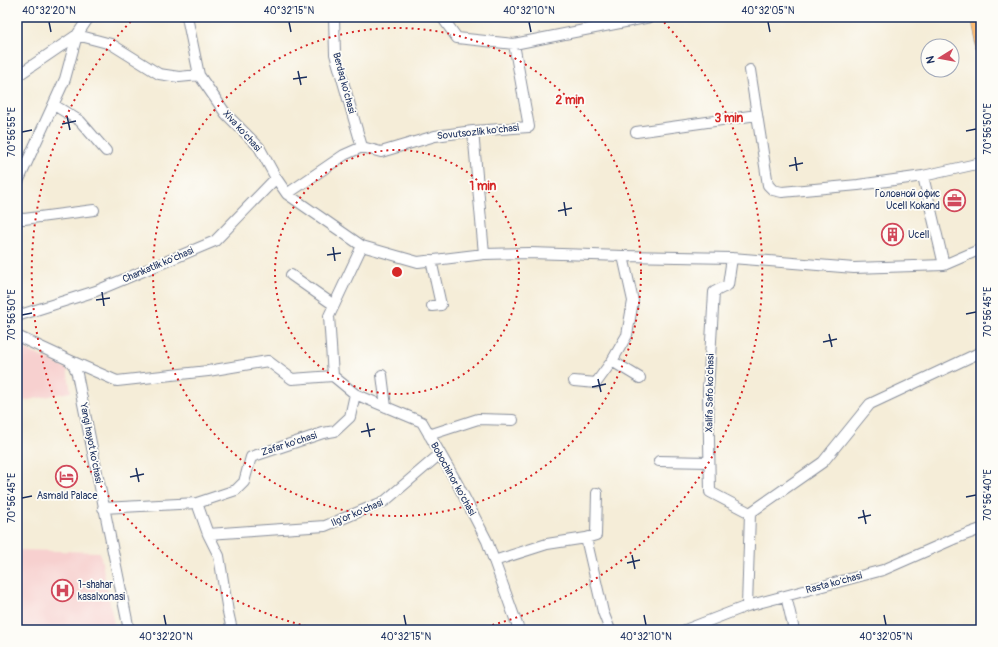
<svg xmlns="http://www.w3.org/2000/svg" width="998" height="647" viewBox="0 0 998 647" font-family="Pangolin,sans-serif">
<style>
.built{fill:#f7d0cf}
.lines{fill:none;stroke-linecap:round;stroke-linejoin:round}
.minor-casing{stroke:#888e9b;stroke-width:12}
.major-casing{stroke:#888e9b;stroke-width:14}
.minor{stroke:#fff;stroke-width:10}
.major{stroke:#febb71;stroke-width:13}
.ticks{fill:none;stroke:#1b2f5e;stroke-width:1.5}
.ring{fill:none;stroke:#d62828;stroke-width:2;stroke-dasharray:2 4}
.labels{text-anchor:middle;dominant-baseline:central;stroke-width:3.5;stroke-linejoin:round;paint-order:stroke}
.street-label{font-size:10px;fill:#1b2f5e;stroke:#fdfcf7}
.poi-label{font-size:10px;fill:#1b2f5e;stroke:#fdfcf7;text-anchor:start}
.centre{fill:#d62828;stroke:#fdfcf7;stroke-width:2}
.ring-label{font-size:12px;text-anchor:middle;font-weight:bold;fill:#d62828;stroke:#fdfcf7;stroke-width:3.5;stroke-linejoin:round;paint-order:stroke}
.neatline{fill:none;stroke:#1b2f5e;stroke-width:1.5}
.ticks-label{font-size:10px;text-anchor:middle;fill:#1b2f5e}
</style>
<rect width="100%" height="100%" fill="#fdfcf7"/>
<filter id="ink" filterUnits="userSpaceOnUse"><feTurbulence type="fractalNoise" baseFrequency=".025" numOctaves="2"/><feDisplacementMap in="SourceGraphic" scale="8" xChannelSelector="R" yChannelSelector="G"/><feConvolveMatrix kernelMatrix="1 2 1 2 8 2 1 2 1" color-interpolation-filters="sRGB"/></filter>
<filter id="wash" filterUnits="userSpaceOnUse"><feTurbulence type="fractalNoise" baseFrequency=".012" numOctaves="4" result="noise"/><feDisplacementMap in="SourceGraphic" scale="16" xChannelSelector="R" yChannelSelector="G"/><feGaussianBlur stdDeviation="0.9" result="paint"/><feColorMatrix in="noise" values="0 0 0 0 0 0 0 0 0 0 0 0 0 0 0 0 0 1.4 0 .05"/><feComposite in="paint" operator="in"/></filter>
<g filter="url(#wash)">
<rect width="100%" height="100%" fill="#f5edd8"/>
<!-- built -->
<path class="built" d="M17 345 67 369 71 392 17 402Z
M17 550 100 552 115 630H17Z"/>
</g>
<g filter="url(#ink)">
<g class="lines">
<defs>
<path id="minor" d="M187 17 199 75 226 114 259 147 276 178 287 194 362 246 418 262 484 254 530 253 623 256 732 258 854 268 944 265 981 249
M334 17 335 54 362 147
M442 17 457 38 514 44 650 17
M750 70 768 185 773 190 782 192 858 185 923 176 981 163
M17 76 77 35 111 44 159 74 179 77 199 75
M54 105 80 121 106 151
M473 131 484 254
M636 132 757 115
M923 176 944 265
M17 184 65 79 77 35 89 17
M287 194 344 155 362 147 381 152 435 136 473 131 529 127 514 44
M17 218 24 219 94 210
M732 258 728 285 714 292 708 390 710 492 750 513
M431 260 441 305 432 306
M291 275 334 305
M17 316 96 291 215 241 276 178
M17 336 69 360 74 366 77 374 129 630
M69 360 117 381 208 371 268 361 292 379 333 376 355 394 422 422 457 483 487 541 519 630
M612 361 640 378
M382 375 386 407
M333 376 329 316 362 246
M574 381 596 383 612 361 627 335 633 301 623 256
M429 435 478 419 513 420
M659 461 709 462
M597 493 596 535 586 538 603 612 610 630
M197 503 208 534 219 556 228 612 232 630
M103 508 197 503 236 490 244 482 251 457 323 433 335 431 350 417 355 394
M208 534 325 526 385 501 440 454
M494 561 547 544 586 538
M786 596 794 630
M747 606 750 513 823 462 870 404 981 352
M685 630 747 606 883 570 956 538 981 529"/>
<path id="major" d="M975 17 981 44"/>
</defs>
<!-- minor casing -->
<use href="#minor" class="minor-casing"/>
<!-- major casing -->
<use href="#major" class="major-casing"/>
<!-- minor -->
<use href="#minor" class="minor"/>
<!-- major -->
<use href="#major" class="major"/>
</g>
</g>
<!-- ticks -->
<path class="ticks" d="M49 22 51 32M289 22 291 32M529 22 531 32M768 22 770 32M298 71 301 85M293 79 307 77M67 116 70 130M62 124 76 121M966 131 976 129M22 132 32 130M795 157 797 171M789 166 803 163M564 202 566 216M558 211 572 208M333 247 335 261M327 255 341 253M102 292 104 306M96 300 110 298M966 314 976 312M22 315 32 313M829 334 832 347M823 342 837 339M598 379 601 392M592 387 606 384M367 423 370 437M361 432 375 429M136 468 139 482M130 477 144 474M966 497 976 495M22 498 32 496M863 510 866 524M858 518 871 515M632 555 635 569M627 563 640 560M164 615 166 625M404 615 406 625M644 615 646 625M884 615 886 625"/>
<!-- distance rings -->
<g class="ring">
<circle cx="397" cy="272" r="122"/>
<circle cx="397" cy="272" r="244"/>
<path d="M318 629A366 366 0 0 1 134 18M660 18A366 366 0 0 1 476 629"/>
</g>
<!-- icons -->
<defs>
<symbol id="office-ring" viewBox="-11 -11 22 22"><circle r="9.5" fill="#fdfcf7" stroke="#d1495b" stroke-width="1.5"/><path d="M-6-3h4V-5.5h4V-3h4V5H-6ZM-1-4.5V-3h2v-1.5ZM-6 0V1H6V0Z" fill="#d1495b"/></symbol>
<symbol id="building-ring" viewBox="-11 -11 22 22"><circle r="9.5" fill="#fdfcf7" stroke="#d1495b" stroke-width="1.5"/><path d="M-4-6H4V6H1V3H-1V6H-4ZM-2.5-4.3h1.7v1.8h-1.7ZM.8-4.3h1.7v1.8H.8ZM-2.5-1h1.7V.8h-1.7ZM.8-1h1.7V.8H.8Z" fill="#d1495b"/></symbol>
<symbol id="hotel-ring" viewBox="-11 -11 22 22"><circle r="9.5" fill="#fdfcf7" stroke="#d1495b" stroke-width="1.5"/><path d="M-6-4.5h1.5V1H6V5H4.5V3h-9V5H-6ZM-4 0a1.8 1.8 0 1 1 3.6 0ZM.5 0V-2.5h3Q6-2.5 6 0Z" fill="#d1495b"/></symbol>
<symbol id="hospital-ring" viewBox="-11 -11 22 22"><circle r="9.5" fill="#fdfcf7" stroke="#d1495b" stroke-width="1.5"/><path d="M-5-5h3v3.5h4V-5h3V5h-3V1.5h-4V5h-3Z" fill="#d1495b"/></symbol>
</defs>
<g fill-rule="evenodd">
<use href="#office-ring" x="942" y="188" width="25" height="25"/>
<use href="#building-ring" x="880" y="222" width="25" height="25"/>
<use href="#hotel-ring" x="54" y="464" width="25" height="25"/>
<use href="#hospital-ring" x="50" y="578" width="25" height="25"/>
</g>
<g class="labels">
<!-- street labels -->
<g class="street-label">
<text transform="translate(344 83) rotate(75)">Berdaq ko'chasi</text>
<text transform="translate(242 131) rotate(48)">Xiva ko'chasi</text>
<text transform="translate(478 132) rotate(-6)">Sovutsozlik ko'chasi</text>
<text transform="translate(158 265) rotate(-23)">Chankatlik ko'chasi</text>
<text transform="translate(710 393) rotate(-89)">Xalifa Safo ko'chasi</text>
<text transform="translate(91 443) rotate(79)">Yangi hayot ko'chasi</text>
<text transform="translate(289 444) rotate(-18)">Zafar ko'chasi</text>
<text transform="translate(453 479) rotate(61)">Bobochinor ko'chasi</text>
<text transform="translate(357 513) rotate(-23)">Ilg'or ko'chasi</text>
<text transform="translate(834 583) rotate(-15)">Rasta ko'chasi</text>
</g>
<!-- poi labels -->
<g class="poi-label">
<text x="940" y="194" text-anchor="end">Головной офис<tspan x="940" dy="12">Ucell Kokand</tspan></text>
<text x="908" y="235">Ucell</text>
<text x="67" y="496" text-anchor="middle">Asmald Palace</text>
<text x="78" y="585">1-shahar<tspan x="78" dy="12">kasalxonasi</tspan></text>
</g>
</g>
<circle cx="397" cy="272" r="6" class="centre"/>
<g class="ring-label">
<text x="570" y="104">2 min</text>
<text x="729" y="122">3 min</text>
<text x="483" y="190">1 min</text>
</g>
<!-- margin -->
<rect width="998" height="647" fill="none" stroke="#fdfcf7" stroke-width="44"/>
<!-- north arrow -->
<g transform="translate(940 58) rotate(259)"><circle r="19" fill="#fdfcf7" stroke="#a3aaba"/>
<path d="M0-3L7 15L0 10L-7 15Z" fill="#d1495b"/>
<text y="-6" font-size="11" font-weight="bold" text-anchor="middle" fill="#1b2f5e">N</text>
</g>
<rect x="22" y="22" width="954" height="603" class="neatline"/>
<g class="ticks-label">
<text x="49" y="14">40°32'20"N</text>
<text x="289" y="14">40°32'15"N</text>
<text x="529" y="14">40°32'10"N</text>
<text x="768" y="14">40°32'05"N</text>
<text transform="translate(987 129) rotate(-90)" y="4">70°56'50"E</text>
<text transform="translate(11 132) rotate(-90)" y="4">70°56'55"E</text>
<text transform="translate(987 312) rotate(-90)" y="4">70°56'45"E</text>
<text transform="translate(11 315) rotate(-90)" y="4">70°56'50"E</text>
<text transform="translate(987 495) rotate(-90)" y="4">70°56'40"E</text>
<text transform="translate(11 498) rotate(-90)" y="4">70°56'45"E</text>
<text x="166" y="640">40°32'20"N</text>
<text x="406" y="640">40°32'15"N</text>
<text x="646" y="640">40°32'10"N</text>
<text x="886" y="640">40°32'05"N</text>
</g>
</svg>
